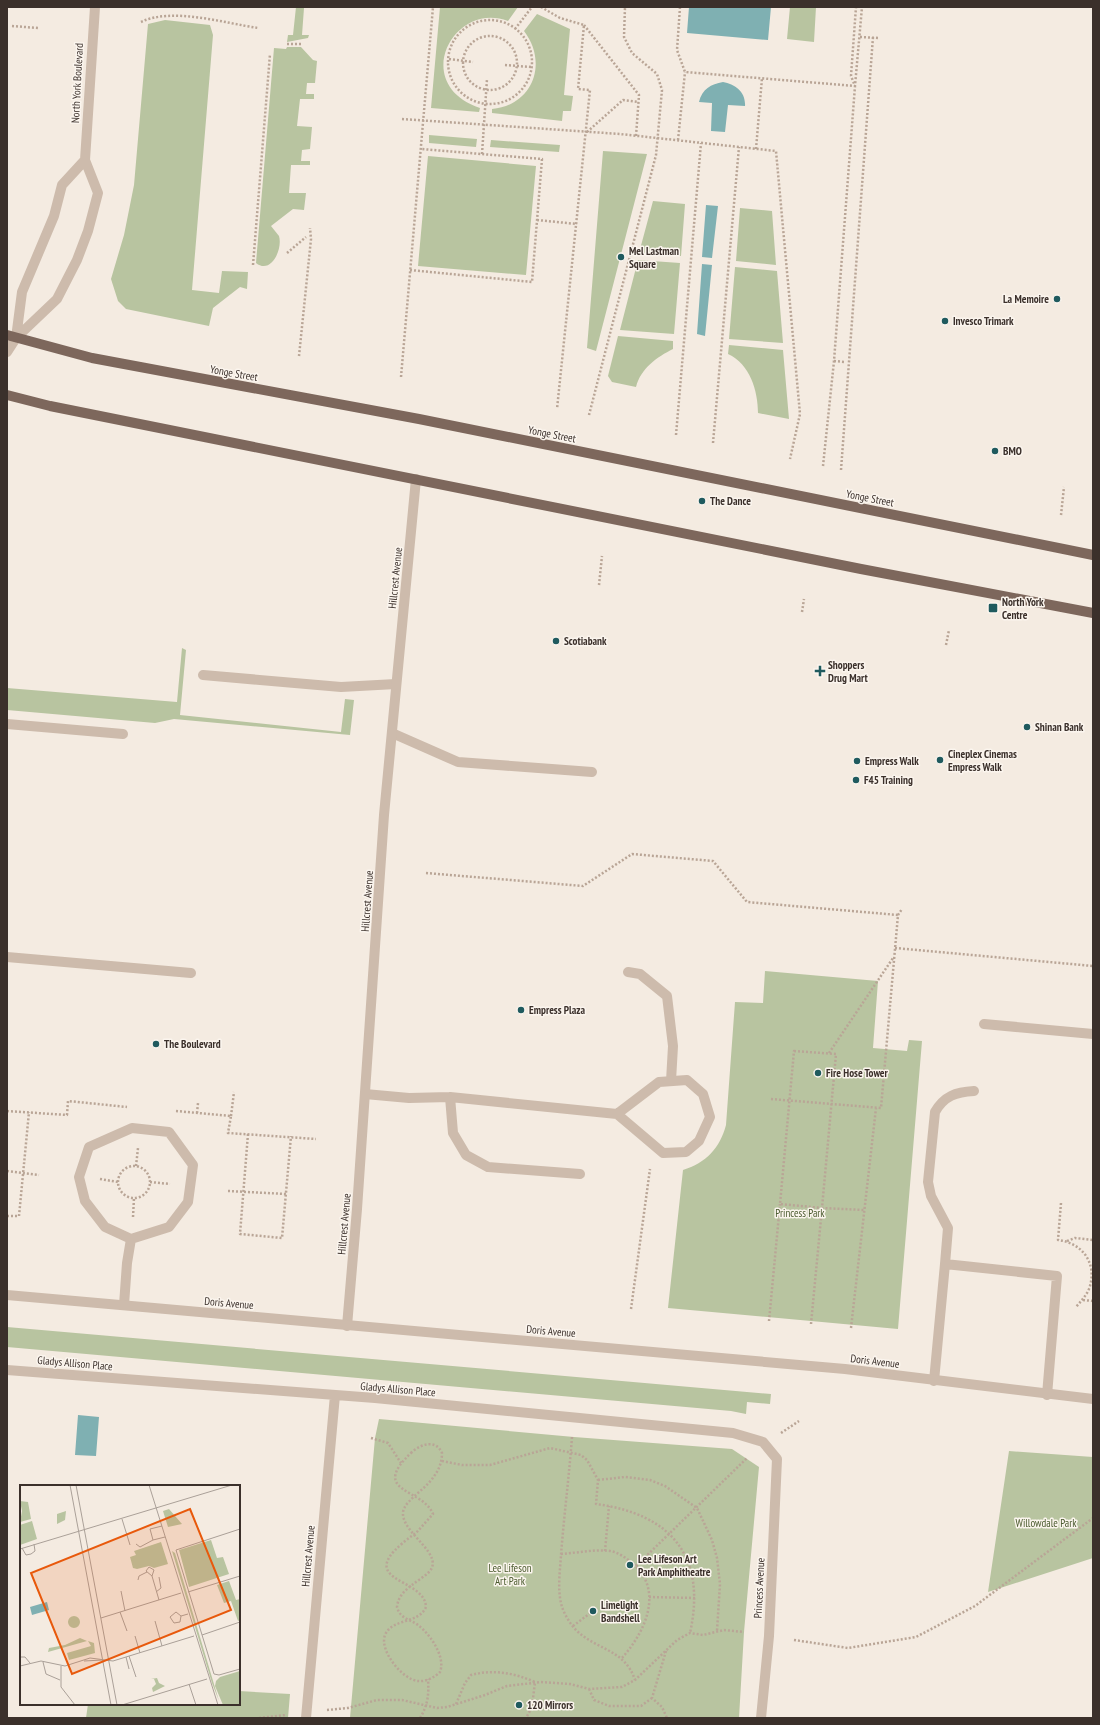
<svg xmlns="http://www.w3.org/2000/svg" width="1100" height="1725" viewBox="0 0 1100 1725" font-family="'PT Sans Narrow',sans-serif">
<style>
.green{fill:#b8c4a0}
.water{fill:#7fb0b2}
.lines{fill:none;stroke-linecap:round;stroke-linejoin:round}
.path{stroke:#b9a596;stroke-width:2.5;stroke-dasharray:2 2;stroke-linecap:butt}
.service{stroke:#cdbbac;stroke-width:10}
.minor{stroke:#cdbbac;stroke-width:10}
.tertiary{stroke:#cdbbac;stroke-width:10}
.primary{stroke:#7d675c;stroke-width:10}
.poi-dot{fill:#1f5a5e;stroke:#fbf5ee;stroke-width:1.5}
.labels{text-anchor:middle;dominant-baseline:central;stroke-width:3;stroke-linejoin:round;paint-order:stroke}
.street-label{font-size:11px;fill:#3b302b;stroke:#fbf5ee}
.poi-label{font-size:11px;font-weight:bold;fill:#3b302b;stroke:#fbf5ee;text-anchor:start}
.park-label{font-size:11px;fill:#4a5a2e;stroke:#fbf5ee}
.inset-road{fill:none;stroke:#aaa098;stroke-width:1}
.view{fill:#e8590c;fill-opacity:0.15;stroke:#e8590c;stroke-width:2}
.inset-edge{fill:none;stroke:#3b302b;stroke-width:2}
</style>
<rect width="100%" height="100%" fill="#f4ebe1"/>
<!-- green -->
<path class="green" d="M296 7H321L304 8 302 35H309L308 38 287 42 288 35H293Z
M440 7H518L508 21C454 0 409 84 480 108L479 112 431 108Z
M790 7H816L814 42 787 39Z
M537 14 570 29 564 95 573 96 571 111H563L562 121 492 113V109C534 105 548 62 524 31Z
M165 20 210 25 213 35 192 290 219 293 222 271 248 272 247 289 240 287 213 308 209 326 126 309 118 301 111 279 124 235 134 185 148 24Z
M287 47H301L313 60 317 61 315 83H307L306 94H314V99H300L297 126 312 127 310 149 302 150 301 161H310V165H291L289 193H306L304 210 293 209 271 226 279 236C283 249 271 275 256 263L274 48 286 49Z
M429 135 477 139 476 147 429 143Z
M491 140 560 145 559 152 490 147Z
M603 151 647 154 596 351 587 348Z
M428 156 536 166 526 275 418 266Z
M653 201 685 204 681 256 639 253Z
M740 208 772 211 776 265 736 261Z
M638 260 680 263 674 334 620 330Z
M735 267 777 271 783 343 729 339Z
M618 336 673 341V349C657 357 641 368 636 387L612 382 608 376Z
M729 345 783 350 789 419 758 413C758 391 750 364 728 354Z
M182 648 186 650 180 715 341 732 345 699 354 700 350 735 174 719 155 723 7 710V688L177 702Z
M765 971 878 981 873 1048 907 1051 909 1040 922 1041 898 1329 668 1308 683 1170C706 1163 720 1148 726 1125L735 1002 763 1003Z
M7 1327 771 1394 770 1404 747 1402 746 1414 731 1411 7 1347Z
M379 1419 574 1437 732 1449 759 1467 744 1632 739 1718H350L375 1438Z
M1009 1451 1093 1457V1558L988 1592Z
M239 1691 290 1694 288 1718H86L88 1704H239Z"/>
<!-- water -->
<path class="water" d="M689 7H771L768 40 687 33Z
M723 82C735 84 746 92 745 106L728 105 725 132 711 131 712 103 699 102C702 89 711 84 723 82Z
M706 205 718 206 712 258 702 257Z
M702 264 712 265 705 336 697 334Z
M78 1415 99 1417 96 1456 75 1455Z"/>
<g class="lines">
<!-- path -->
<path class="path" d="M541 7 560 18 584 25 578 89 590 90 557 409
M680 7 677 50 685 72 855 86 862 7
M448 62a42 42 0 1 1 84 0a42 42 0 1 1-84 0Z
M141 22C172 7 224 23 258 28
M584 25 639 95 636 136
M12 26 38 28
M515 29 532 7
M463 63a27 27 0 1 1 54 0a27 27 0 1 1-54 0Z
M860 37 879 38
M287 44H301
M449 59 473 62
M505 65 531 67
M402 119 620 134 776 151 800 414 790 459
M587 132 623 100 638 102
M678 140 685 72
M756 149 762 78
M482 154 487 79
M537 220 577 224
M287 253 306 237
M253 265 270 54
M410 270 532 282 542 159 421 149
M299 356 311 239 310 228
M834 361 845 362
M401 377 433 7
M589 415 656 155 662 90 657 74 632 53 624 37 625 7
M676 435 701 143
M713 443 739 147
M823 466 834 361 855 86 851 76 856 7
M841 470 873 37
M1061 515 1064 487
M599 585 602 556
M802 612 804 599
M946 645 949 630
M426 873 583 886 632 854 713 861 747 902 898 915
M895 948 1093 966
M794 1051 836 1054 822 1208 780 1204Z
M829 1053 893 958
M771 1099 881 1108 898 915 902 909
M7 1111 67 1115 68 1101 127 1107
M176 1111 231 1116 228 1133 316 1139
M197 1113 198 1103
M231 1116 234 1092
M248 1134 240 1234 282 1238 291 1136
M136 1166 138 1148
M118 1182a16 16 0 1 1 32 0a16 16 0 1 1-32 0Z
M7 1171 39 1175
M100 1179 118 1182
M150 1182 170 1184
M228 1191 286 1194
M1061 1203 1058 1240C1083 1243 1098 1264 1089 1289 1086 1296 1081 1301 1076 1307
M7 1216H19L29 1112
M133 1217 134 1198
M1067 1241 1075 1238 1093 1240
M1083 1300 1093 1301
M631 1309 650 1169
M769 1321 780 1204
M811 1324 822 1208 864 1210
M851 1328 876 1108
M781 1433 799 1421
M572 1437C569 1477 564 1516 561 1555 560 1572 557 1590 562 1607 565 1615 570 1624 576 1630 596 1650 625 1649 635 1680
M371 1438 388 1443 401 1463
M412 1452C368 1493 423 1488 433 1514L416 1533 413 1535C347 1583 425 1576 426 1607 419 1624 392 1618 385 1635 379 1651 403 1680 418 1681 426 1682 435 1677 440 1672 446 1657 430 1634 418 1625 410 1619 400 1619 397 1607 398 1597 404 1591 412 1585 417 1581 424 1577 429 1572 445 1555 405 1535 403 1515 401 1497 442 1486 442 1453 436 1439 421 1444 412 1452
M442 1461 462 1465H490L550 1448 581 1455 587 1460 598 1480 596 1504C671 1514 707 1556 690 1633
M598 1480 625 1477 650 1480 665 1486 697 1508 712 1540 717 1558 720 1584 717 1631
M605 1551 609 1506
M561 1554C577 1553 594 1549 610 1551 618 1552 626 1558 632 1563 665 1590 645 1633 621 1659
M636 1566 747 1458
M649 1597 695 1598
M573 1626 593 1611
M794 1640 848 1648 916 1637 975 1606 1093 1518
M666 1651 652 1698 662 1707 667 1718
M589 1689 594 1700 609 1706H641L652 1698
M456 1704 465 1683 471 1675C494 1669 514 1673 535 1682L532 1707 526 1718
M327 1710 348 1708 377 1700H402L437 1708 447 1707 485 1695 507 1686 541 1682 570 1684 589 1689 622 1687 635 1680 677 1640 690 1633 703 1635 724 1630 744 1632
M259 1718 286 1715
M420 1718C428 1705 429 1694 428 1679"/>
<!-- service -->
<path class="service" d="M203 675 341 687 396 684
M7 724 123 734
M392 733 458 762 592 772
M7 957 191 973
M628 972 640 974 667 996 673 1046 671 1081
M984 1024 1093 1034
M365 1094 409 1098 450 1097 617 1114 663 1153 686 1152 699 1141 710 1117 703 1094 687 1080 659 1082 617 1114
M450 1097 453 1133 466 1155 488 1167 580 1174
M945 1264 948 1228 931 1196 928 1182 935 1112C944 1096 956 1092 974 1091
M124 1305 127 1263 131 1239 169 1227 188 1202 193 1165 169 1132 132 1128 89 1147 79 1177 85 1201 105 1227 131 1239
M934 1381 945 1264 1057 1276 1047 1395"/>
<!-- minor -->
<path class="minor" d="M7 352 16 338
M347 1326 357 1209 384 815 416 479
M7 1370 375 1398 733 1433 763 1442 777 1459 769 1636 761 1718
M306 1718 335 1395"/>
<!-- tertiary -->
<path class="tertiary" d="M16 338 57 299 77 260 88 231 98 193 85 160 95 7
M16 338 22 292 54 216 62 185 85 160
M7 1295 845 1369 1093 1399"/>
<!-- primary -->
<path class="primary" d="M7 335 92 358 419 419 1093 555
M7 395 50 406 861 569 1093 613"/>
</g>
<!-- markers -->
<g class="poi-dot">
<circle cx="621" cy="257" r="4"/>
<circle cx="1057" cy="299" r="4"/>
<circle cx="945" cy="321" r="4"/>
<circle cx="995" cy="451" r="4"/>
<circle cx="702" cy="501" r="4"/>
<rect x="988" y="603" width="10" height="10" rx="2"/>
<circle cx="556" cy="641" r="4"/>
<path d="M818 665h4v4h4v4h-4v4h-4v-4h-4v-4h4z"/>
<circle cx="1027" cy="727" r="4"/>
<circle cx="940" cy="760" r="4"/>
<circle cx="857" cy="761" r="4"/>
<circle cx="856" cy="780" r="4"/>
<circle cx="521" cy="1010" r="4"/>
<circle cx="156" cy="1044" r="4"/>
<circle cx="818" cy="1073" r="4"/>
<circle cx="630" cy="1565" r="4"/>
<circle cx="593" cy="1611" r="4"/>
<circle cx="519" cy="1705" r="4"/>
</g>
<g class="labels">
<!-- street labels -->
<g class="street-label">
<text transform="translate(77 83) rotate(-87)">North York Boulevard</text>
<text transform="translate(234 373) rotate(10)">Yonge Street</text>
<text transform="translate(552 434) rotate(11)">Yonge Street</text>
<text transform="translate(870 498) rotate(11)">Yonge Street</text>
<text transform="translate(395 578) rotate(-84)">Hillcrest Avenue</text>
<text transform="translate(367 901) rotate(-86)">Hillcrest Avenue</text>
<text transform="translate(344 1224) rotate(-85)">Hillcrest Avenue</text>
<text transform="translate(229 1303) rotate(5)">Doris Avenue</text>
<text transform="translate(551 1331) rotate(5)">Doris Avenue</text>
<text transform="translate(875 1361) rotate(7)">Doris Avenue</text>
<text transform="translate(75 1363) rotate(5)">Gladys Allison Place</text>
<text transform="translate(398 1389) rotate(5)">Gladys Allison Place</text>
<text transform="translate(308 1556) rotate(-85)">Hillcrest Avenue</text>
<text transform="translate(759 1588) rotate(-87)">Princess Avenue</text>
</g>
<!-- poi labels -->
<g class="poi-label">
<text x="629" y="251">Mel Lastman<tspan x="629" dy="13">Square</tspan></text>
<text x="1049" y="299" text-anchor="end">La Memoire</text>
<text x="953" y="321">Invesco Trimark</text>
<text x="1003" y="451">BMO</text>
<text x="710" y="501">The Dance</text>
<text x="1002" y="602">North York<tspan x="1002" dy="13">Centre</tspan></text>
<text x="564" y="641">Scotiabank</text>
<text x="828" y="665">Shoppers<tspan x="828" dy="13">Drug Mart</tspan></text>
<text x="1035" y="727">Shinan Bank</text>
<text x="948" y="754">Cineplex Cinemas<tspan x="948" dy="13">Empress Walk</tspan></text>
<text x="865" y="761">Empress Walk</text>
<text x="864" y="780">F45 Training</text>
<text x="529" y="1010">Empress Plaza</text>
<text x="164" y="1044">The Boulevard</text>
<text x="826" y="1073">Fire Hose Tower</text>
<text x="638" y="1559">Lee Lifeson Art<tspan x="638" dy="13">Park Amphitheatre</tspan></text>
<text x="601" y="1605">Limelight<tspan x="601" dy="13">Bandshell</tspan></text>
<text x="527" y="1705">120 Mirrors</text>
</g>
<!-- park labels -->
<g class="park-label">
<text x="800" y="1213">Princess Park</text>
<text x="1046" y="1523">Willowdale Park</text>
<text x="510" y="1568">Lee Lifeson<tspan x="510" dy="13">Art Park</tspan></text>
</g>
</g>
<!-- overview -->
<g transform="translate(20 1485)">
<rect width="220" height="220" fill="#f4ebe1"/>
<path d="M0 16 8 17 11 34 0 37 2 26ZM149 24 162 39 148 42 143 26ZM46 26 45 35 37 39V29ZM12 36 17 54 0 60V40ZM191 55 197 73 203 72 209 89 169 102 159 65ZM141 57 148 79 134 83 129 81 117 84 113 83 110 72 116 70 114 66ZM152 66 155 68 199 216 192 198ZM209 96 216 115 220 114V135L218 136 211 116 204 118 197 100ZM48 137a6 6 0 1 1 12 0a6 6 0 1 1-12 0ZM60 153 67 156 28 167 29 163 45 160ZM68 156 74 158 75 168 49 175 47 168 71 161ZM220 186V220H203L195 201 196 196 200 192ZM137 193 139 198 145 201 133 207 132 203 136 199 134 194H131Z" fill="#b8c4a0"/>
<path d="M27 117 29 125 12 130 10 122Z" fill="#7fb0b2"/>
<path class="inset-road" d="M50 0 91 220M56 0 97 220M129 0 198 220M102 34 110 60M142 41 130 44 133 55 145 52M220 44 156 65 194 189 199 190 220 184M116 59 120 62 133 55M2 63 6 70 11 69 15 66 14 59M0 64 212 0M132 91 126 86 129 82 134 85 132 91 139 115M118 95 119 91 127 87M101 106 105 126M136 107 141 103 139 92M168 107 220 91M100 127 107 146M161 131 160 137 154 138 150 132 156 127 161 131 168 129M81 133 161 108M135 136 142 161M182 150 220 137M115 151 120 168M109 171 116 192M0 172H5L10 178M106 172 109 184M64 176 83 175M23 177 26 189 40 195M0 181 21 176 45 181 70 173 93 176 174 151M41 181V202L55 220M169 199 176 220M102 220 187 194"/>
<path class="view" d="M170 24 211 125 52 189 11 88Z"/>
<rect width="220" height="220" class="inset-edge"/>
</g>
<!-- border -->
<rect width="1100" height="1725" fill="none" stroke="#3b302b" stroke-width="16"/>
</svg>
